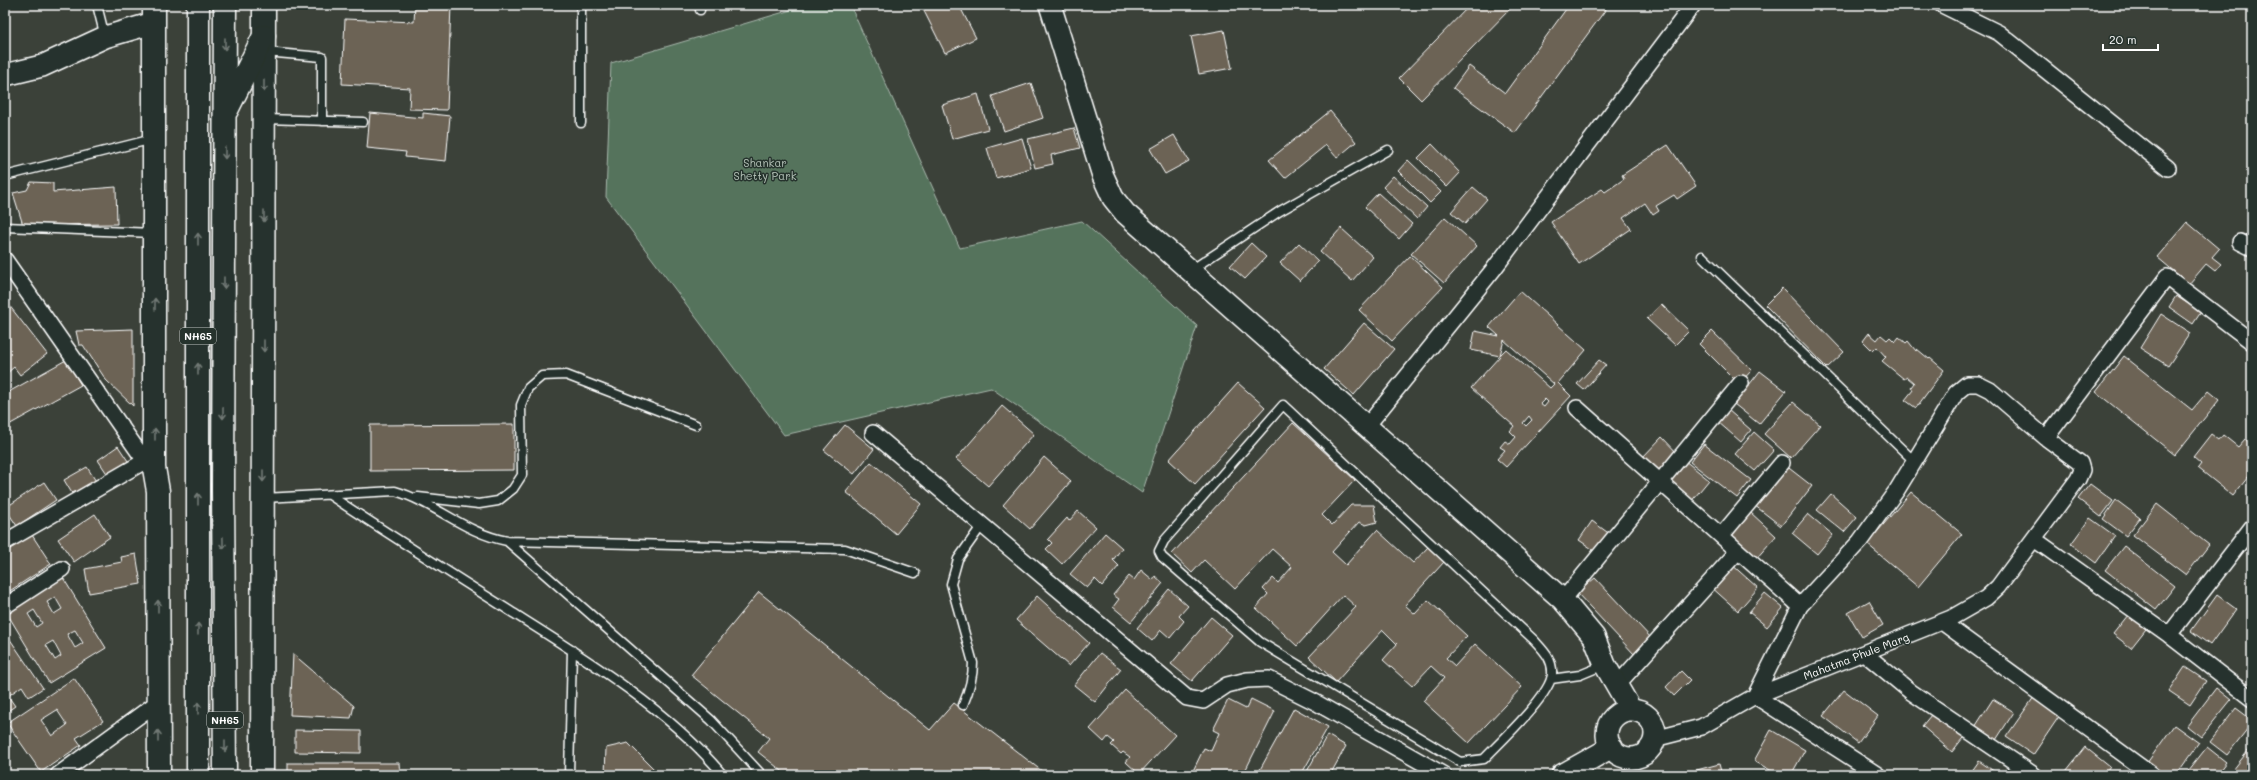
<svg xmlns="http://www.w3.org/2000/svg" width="2257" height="780" viewBox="0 0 2257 780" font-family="Mali,sans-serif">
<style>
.green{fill:#54735c;stroke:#aab9ae}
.building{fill:#6c6355;stroke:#fff;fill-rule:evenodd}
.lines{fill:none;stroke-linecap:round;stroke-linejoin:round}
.lane-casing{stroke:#fff;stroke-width:11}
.street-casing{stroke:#fff;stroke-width:18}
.secondary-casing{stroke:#fff;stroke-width:24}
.primary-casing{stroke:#fff;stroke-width:25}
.highway-casing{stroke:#fff;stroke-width:25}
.lane{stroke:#26332d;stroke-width:8}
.street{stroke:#26332d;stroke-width:15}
.secondary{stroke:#26332d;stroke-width:21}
.primary{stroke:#26332d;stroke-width:22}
.highway{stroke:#26332d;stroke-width:22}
.oneway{stroke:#727a76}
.labels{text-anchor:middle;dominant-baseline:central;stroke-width:3;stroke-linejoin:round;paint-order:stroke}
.shield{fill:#26332d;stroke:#bec2c0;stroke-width:1}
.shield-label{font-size:10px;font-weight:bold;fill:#fff}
.park-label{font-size:11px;fill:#b2c0b6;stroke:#26332d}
.street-label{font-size:11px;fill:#fff;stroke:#26332d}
</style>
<rect width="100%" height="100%" fill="#3b4139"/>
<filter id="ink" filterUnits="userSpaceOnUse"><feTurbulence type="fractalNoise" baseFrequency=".025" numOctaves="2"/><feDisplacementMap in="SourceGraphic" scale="8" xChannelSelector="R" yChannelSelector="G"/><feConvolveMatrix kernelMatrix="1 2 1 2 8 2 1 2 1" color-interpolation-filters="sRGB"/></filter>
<g filter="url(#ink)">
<!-- green -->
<path class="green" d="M808 5H850L960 248 1082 221 1197 326 1142 493 991 388 784 435 606 197 611 63Z"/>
<!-- building -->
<path class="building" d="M415 5H451L447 110 409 109 410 88 342 84 345 19 414 22Z
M921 5H959L976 38 945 53Z
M1470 5H1514L1421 100 1399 78Z
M1569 5H1609L1515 133 1453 88 1469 66 1505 93Z
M1224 30 1232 68 1199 74 1191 36Z
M1031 83 1043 118 1004 131 992 96Z
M978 94 988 129 952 139 942 105Z
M1330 111 1356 142 1337 158 1326 145 1285 178 1269 160Z
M370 113 423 118V113L450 116 446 161 405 157 406 152 367 148Z
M1074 128 1080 148 1051 155 1053 164 1035 168 1028 139Z
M1174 135 1189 161 1165 174 1150 149Z
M1022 138 1031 168 996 178 987 148Z
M1432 144 1460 173 1447 187 1418 158Z
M1668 145 1696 186 1677 199 1674 195 1656 206 1659 211 1653 215 1645 203 1623 218 1631 229 1579 264 1551 222 1602 189 1605 192 1624 179 1622 175Z
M1408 160 1441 192 1430 203 1398 171Z
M1393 176 1427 207 1417 219 1383 187Z
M31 182 53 183V192L116 187 117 224 23 225 13 193 27 190Z
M1473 187 1487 199 1465 224 1451 212Z
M1378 193 1412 224 1399 239 1365 207Z
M1445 217 1477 246 1444 283 1411 254Z
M2187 222 2219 249 2212 257 2221 264 2215 271 2206 264 2189 284 2157 257Z
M1341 228 1373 257 1352 281 1320 252Z
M1251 243 1266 257 1245 279 1230 266Z
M1299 243 1318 261 1300 281 1280 263Z
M1410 256 1443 287 1392 341 1359 310Z
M1782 288 1844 352 1827 368 1765 305Z
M1520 291 1586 350 1558 383 1571 396 1506 467 1497 459 1505 450 1500 447 1505 441 1510 444 1516 437 1510 431 1514 426 1471 388 1500 356 1471 350 1475 331 1499 336 1489 327ZM1504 340 1554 384 1550 388 1506 349 1500 355ZM1545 399 1548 402 1544 407 1540 404ZM1529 416 1532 420 1526 426 1523 423Z
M2176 296 2201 312 2193 324 2169 307Z
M5 300 47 354 20 375 14 367 5 375Z
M1661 304 1689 331 1675 345 1647 319Z
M2161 314 2190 333 2168 366 2140 348Z
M1364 323 1394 349 1354 395 1324 369Z
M133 329V406L106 380 83 345H79L76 331Z
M1712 331 1752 370 1739 384 1699 344Z
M1869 333 1877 340 1881 335 1887 340 1890 337 1895 342 1899 337 1906 343 1908 341 1916 351 1917 349 1929 359 1930 358 1944 370 1916 408 1905 400 1913 390 1911 387 1914 383 1907 377 1904 379 1882 361 1886 357 1877 347 1873 351 1863 341Z
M2124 356 2192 410 2208 391 2219 400 2175 455 2096 392Z
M66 360 81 385 5 427V394Z
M1599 360 1606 365 1584 390 1577 384Z
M1760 371 1786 391 1759 424 1734 404Z
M1238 383 1265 407 1195 484 1169 460Z
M1793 402 1820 425 1791 458 1764 434Z
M1002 406 1034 434 988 486 956 459Z
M1728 410 1751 430 1741 442 1718 422Z
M1293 423 1355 480 1322 515 1332 525 1351 505H1374L1377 522 1366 525 1359 522 1332 552 1346 565 1377 530 1413 563 1428 547 1444 562 1405 605 1415 614 1428 600 1467 636 1446 658 1455 666 1475 644 1522 687 1469 743 1423 701 1444 678 1431 666 1412 686 1383 660 1397 644 1383 630 1336 682 1309 657 1356 607 1343 595 1297 646 1256 608 1268 594 1263 589 1273 578 1278 583 1292 567 1272 549 1235 589 1204 560 1192 573 1172 554Z
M514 424V470L370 471V425Z
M845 425 874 449 854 474 824 450Z
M1754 432 1774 450 1755 471 1735 454Z
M2211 434 2219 440 2223 435 2238 447 2245 439 2252 445V472L2233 496 2198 468 2201 464 2193 457Z
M1662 437 1679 455 1658 476 1641 459Z
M1704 444 1751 480 1737 498 1690 462Z
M118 446 130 464 110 478 98 460Z
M1044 457 1071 481 1030 529 1003 505Z
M1684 460 1709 480 1690 503 1665 483Z
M871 462 921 504 896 534 846 492Z
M1785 465 1812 486 1781 526 1754 505Z
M87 467 99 486 76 500 64 480Z
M44 482 56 500 17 526 5 508Z
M2090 484 2113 501 2101 517 2078 499Z
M1911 492 1962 534 1918 587 1867 544Z
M1831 494 1857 517 1844 532 1817 510Z
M2116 500 2140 518 2126 536 2103 519Z
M2157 504 2209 545 2186 575 2133 535Z
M1078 511 1096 527 1062 564 1046 549 1052 543 1048 539 1067 518 1069 521Z
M1750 512 1776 536 1755 560 1729 537Z
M95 514 110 537 74 562 58 539Z
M1808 514 1833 535 1817 554 1792 533Z
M2090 518 2115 536 2096 563 2071 544Z
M1592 521 1611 535 1598 553 1579 540Z
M30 532 51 564 5 594V548Z
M1105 533 1122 548 1113 560 1119 566 1102 586 1095 579 1087 588 1070 574Z
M2124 546 2175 586 2156 610 2105 570Z
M136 554 141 584 89 593 85 569 122 562 121 557Z
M1730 563 1758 588 1738 611 1710 586Z
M1141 570 1153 580 1155 576 1163 583 1131 622 1113 607 1119 599 1113 595 1129 576 1134 580Z
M62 576 106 648 49 683 5 610ZM55 597 62 609 54 614 47 602ZM34 610 42 623 36 627 28 614ZM75 630 83 643 75 648 67 634ZM53 641 61 656 55 660 46 645Z
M1595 578 1652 639 1635 655 1577 593Z
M1169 589 1188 606 1179 616 1184 621 1170 638 1161 630 1152 641 1137 628Z
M759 592 930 730 954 703 1047 775H787L758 752 769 738 691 675Z
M1765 593 1783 608 1767 627 1749 612Z
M2217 595 2236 609 2210 645 2191 631Z
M1037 596 1089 643 1069 666 1016 620Z
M1869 601 1883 625 1862 637 1848 613Z
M2128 615 2146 629 2131 648 2113 634Z
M1211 617 1232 635 1192 681 1171 664Z
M5 632 43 688 29 697 22 686 8 696 15 706 5 713Z
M1100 653 1121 669 1095 702 1074 685Z
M293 654 354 706 351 718 290 715Z
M2185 667 2206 681 2190 705 2169 691Z
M1681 671 1690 680 1674 696 1666 687Z
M74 678 103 721 76 738 81 745 41 772 7 723ZM57 710 67 725 52 736 41 720Z
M2216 688 2231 700 2201 737 2187 726Z
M1125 690 1175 735 1139 774 1126 762 1130 757 1123 752 1121 754 1111 745 1114 742 1108 737 1104 742 1090 729Z
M1844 690 1878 716 1858 743 1823 716Z
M2034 697 2060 715 2033 755 2006 737Z
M1251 699 1275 711 1243 775H1191L1204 748 1211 751 1219 733 1213 730 1228 700 1246 709Z
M1993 699 2014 712 1996 740 1975 727Z
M1294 708 1328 727 1301 775H1257Z
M2236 708 2252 720V723L2227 755 2210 742Z
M1936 709 1966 734 1952 752 1922 726Z
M2174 725 2199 743 2176 775H2164L2147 763Z
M295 730 361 731V753L295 752Z
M1771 730 1805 750 1791 775H1779L1754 761Z
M1327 735 1346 746 1330 775H1305Z
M628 743 660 775H605L606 748Z
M2252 746V775H2229Z
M2085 747 2110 767 2104 775H2063Z
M2207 747 2226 762 2216 775H2185Z
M1979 761 1998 774 1997 775H1969Z
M288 763H399L400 775H288Z
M1719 764 1722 775H1682V774Z
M2011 770 2019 775H2007Z"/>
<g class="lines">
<defs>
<path id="lane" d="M97 5 105 37
M700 5V10
M265 52 322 57V121
M265 119 363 122
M581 123V5
M5 176 153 139
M5 227 153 233
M1702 256 1915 462
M1191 270 1280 211 1388 150
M1283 405 1534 640C1543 650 1553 659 1552 674 1551 695 1499 743 1484 759L1460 762 1260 642 1162 557 1159 551 1164 541Z
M331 496C390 535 450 573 510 611 583 657 667 708 723 775
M418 497 479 504 498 501 513 489 522 475 521 405 528 388 542 376 566 375 696 425
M264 498 395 491C436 503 464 533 507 541L845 549 915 573
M507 541 711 720 762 775
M1551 679 1580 675 1604 665
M963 705C969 691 973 678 973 663L951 584 958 559 982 525
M569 775 572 650"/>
<path id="street" d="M1942 5 1999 33 2168 168
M2240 242 2252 248
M5 260 145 461 154 468
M1577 408 1800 606
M1367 426 1493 270 1693 5
M873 433 1187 698 1203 701 1227 685 1247 680 1269 679 1315 702 1444 775
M2046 438 2167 277 2252 342
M1721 536 1782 463
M2034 539 2169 635 2252 699
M5 542 145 461
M1563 600 1741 383
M5 606 62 569
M1942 622 2152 775
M2169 635 2252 527
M1864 653 1911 692 2034 775
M1617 685 1738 551
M1654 739 1701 727 1755 696 1951 618 1986 598 1998 587 2078 479 2082 470 2080 463 2046 438 1990 390 1978 384H1967L1956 393 1897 490 1860 541 1800 606 1755 696 1878 775
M58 775 158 702"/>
<path id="secondary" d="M1050 5 1103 176 1113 198 1125 213 1563 600 1594 637 1605 665 1631 710
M5 75 42 66 105 37 153 23
M1607 734a24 24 0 1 1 48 0a24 24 0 1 1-48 0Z
M1562 775 1612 747"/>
<path id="primary" d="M154 5V468L158 491 159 775
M262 775 264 5"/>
<path id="highway" d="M225 5 223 490 225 775
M227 110 264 36
M198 775V5"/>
</defs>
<!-- lane casing -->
<use href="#lane" class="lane-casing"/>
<!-- street casing -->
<use href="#street" class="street-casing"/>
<!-- secondary casing -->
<use href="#secondary" class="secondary-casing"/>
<!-- primary casing -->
<use href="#primary" class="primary-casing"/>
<!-- highway casing -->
<use href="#highway" class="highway-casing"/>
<!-- lane -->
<use href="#lane" class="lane"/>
<!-- street -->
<use href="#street" class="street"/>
<!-- secondary -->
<use href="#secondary" class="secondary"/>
<!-- primary -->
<use href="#primary" class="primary"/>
<!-- highway -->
<use href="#highway" class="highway"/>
</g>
<!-- one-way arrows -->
<defs><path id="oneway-shaft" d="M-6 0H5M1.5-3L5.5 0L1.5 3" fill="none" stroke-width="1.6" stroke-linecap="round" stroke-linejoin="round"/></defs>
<g class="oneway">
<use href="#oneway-shaft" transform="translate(225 44) rotate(90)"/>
<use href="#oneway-shaft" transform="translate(264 86) rotate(90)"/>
<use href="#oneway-shaft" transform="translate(225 153) rotate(90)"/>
<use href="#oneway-shaft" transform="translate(264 216) rotate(90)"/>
<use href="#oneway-shaft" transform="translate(198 239) rotate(-90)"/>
<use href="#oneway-shaft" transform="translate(224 283) rotate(90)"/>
<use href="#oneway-shaft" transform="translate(155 304) rotate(-90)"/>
<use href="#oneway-shaft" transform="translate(264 346) rotate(90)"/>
<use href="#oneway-shaft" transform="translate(198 369) rotate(-90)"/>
<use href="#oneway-shaft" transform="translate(223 413) rotate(90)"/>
<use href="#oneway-shaft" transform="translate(155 434) rotate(-90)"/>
<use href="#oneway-shaft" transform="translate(263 476) rotate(90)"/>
<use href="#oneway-shaft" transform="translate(198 499) rotate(-90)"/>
<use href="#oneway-shaft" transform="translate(223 543) rotate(89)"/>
<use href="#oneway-shaft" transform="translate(158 606) rotate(-90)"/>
<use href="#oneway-shaft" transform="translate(198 629) rotate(-90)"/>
<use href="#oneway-shaft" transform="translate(198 708) rotate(-90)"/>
<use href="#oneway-shaft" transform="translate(158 736) rotate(-90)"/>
<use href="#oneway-shaft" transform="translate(225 746) rotate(90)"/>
</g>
</g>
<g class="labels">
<!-- shield labels -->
<g class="shield">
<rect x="180" y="328" width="36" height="16" rx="3"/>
<rect x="207" y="712" width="36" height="16" rx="3"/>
</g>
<g class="shield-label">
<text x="198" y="336">NH65</text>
<text x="225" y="720">NH65</text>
</g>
<!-- park labels -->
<g class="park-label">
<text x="765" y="162">Shankar<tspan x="765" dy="13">Shetty Park</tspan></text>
</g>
<!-- street labels -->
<g class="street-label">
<text transform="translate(1856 656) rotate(-21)">Mahatma Phule Marg</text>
</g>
</g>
<!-- margin -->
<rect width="2257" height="780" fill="none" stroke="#26332d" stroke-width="20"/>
<rect x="10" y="10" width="2237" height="760" fill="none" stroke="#fff" stroke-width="1.5" filter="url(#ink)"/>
<!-- scale -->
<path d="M2103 44v6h55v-6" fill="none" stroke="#ffffff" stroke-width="2"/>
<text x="2109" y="44" font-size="12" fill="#ffffff" stroke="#26332d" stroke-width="3" paint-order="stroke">20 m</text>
</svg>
